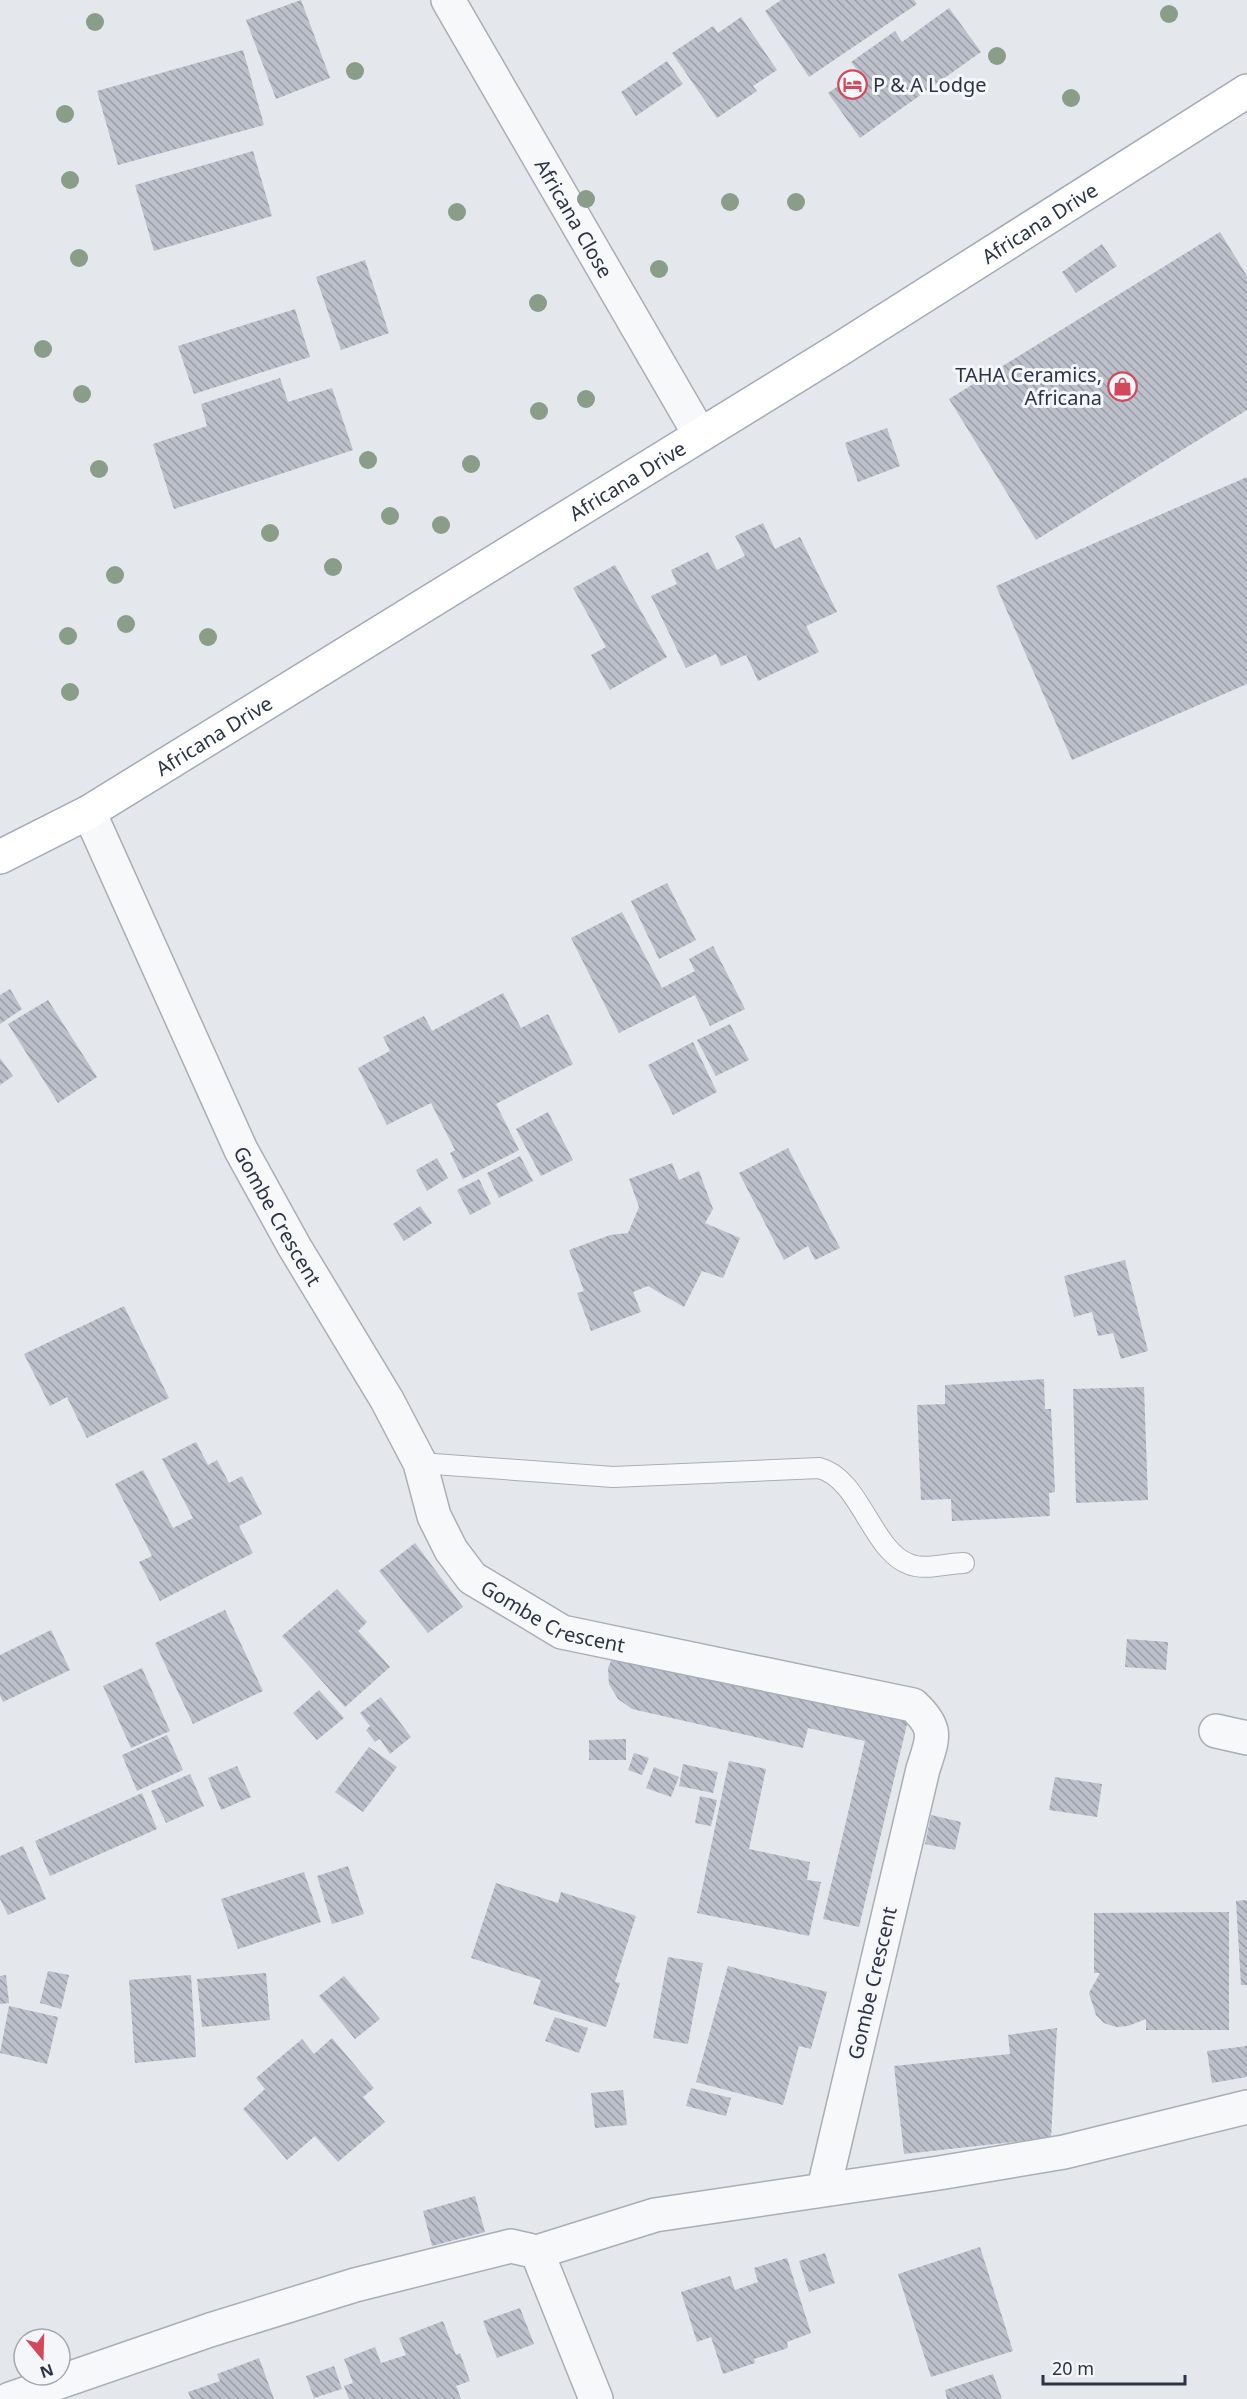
<svg xmlns="http://www.w3.org/2000/svg" width="1247" height="2399" viewBox="0 0 1247 2399" font-family="'Noto Sans',sans-serif">
<style>
.building{fill:url(#building-back-hatch)}
.lines{fill:none;stroke-linecap:round;stroke-linejoin:round}
.lane-casing{stroke:#a9aeb7;stroke-width:22}
.street-casing{stroke:#a9aeb7;stroke-width:36}
.primary-casing{stroke:#a3abb8;stroke-width:36}
.lane{stroke:#f7f8fa;stroke-width:20}
.street{stroke:#f7f8fa;stroke-width:33}
.primary{stroke:#fff;stroke-width:33}
.tree{fill:#899d89}
.labels{text-anchor:middle;dominant-baseline:central;stroke-width:6;stroke-linejoin:round;paint-order:stroke}
.poi-label{font-size:20px;fill:#2b3445;stroke:#f4f6f9;text-anchor:start}
.street-label{font-size:20px;fill:#2b3445;stroke:#f4f6f9}
</style>
<defs>
<pattern id="building-back-hatch" width="6" height="6" patternUnits="userSpaceOnUse" patternTransform="scale(1.5)"><rect width="6" height="6" fill="#bbc0ca"/><path d="M-1 5l2 2M0 0l6 6M5-1l2 2" fill="none" stroke="#989da6"/></pattern>
</defs>
<rect width="100%" height="100%" fill="#e4e7ec"/>
<!-- building -->
<path class="building" d="M301 0 330 78 276 99 246 20Z
M781 0H914L917 4 809 77 765 11Z
M949 8 981 52 860 138 828 93 859 72 851 62 895 31 902 42Z
M741 17 777 70 753 86 757 91 717 118 672 53 713 26 718 33Z
M243 50 264 125 118 165 97 91Z
M667 61 683 84 636 116 621 92Z
M253 151 272 216 154 251 135 185Z
M1220 232 1247 276V410L1036 540 949 399Z
M1102 244 1117 266 1076 293 1062 272Z
M365 260 389 333 341 350 316 277Z
M295 309 310 357 194 394 178 346Z
M280 378 288 402 332 388 353 450 174 509 153 444 207 426 201 404Z
M887 428 900 466 858 482 845 443Z
M1247 477V684L1072 760 996 586Z
M763 523 775 549 800 537 837 612 806 626 819 652 758 681 746 655 721 666 716 654 686 668 651 596 677 584 671 570 708 552 717 570 745 556 735 536Z
M615 565 667 657 610 690 591 655 606 647 573 588Z
M667 883 696 940 659 959 631 901Z
M622 912 662 988 695 971 689 959 713 946 745 1009 710 1026 695 995 619 1033 571 938Z
M10 989 22 1009 0 1024V995Z
M503 993 521 1028 548 1014 573 1064 496 1104 519 1150 463 1179 450 1153 455 1150 431 1103 387 1125 358 1068 390 1051 383 1037 424 1016 432 1031Z
M48 1000 97 1077 58 1103 8 1024Z
M730 1024 749 1060 716 1076 697 1040Z
M693 1042 717 1092 673 1115 648 1065Z
M0 1058 13 1076 0 1085Z
M548 1112 573 1160 541 1176 516 1129Z
M788 1148 840 1248 815 1260 808 1246 784 1260 739 1173Z
M520 1156 533 1181 499 1198 487 1173Z
M437 1158 448 1178 427 1191 416 1170Z
M672 1163 679 1180 699 1171 713 1209 705 1223 740 1238 723 1278 702 1271 684 1307 648 1286 633 1292 641 1312 591 1331 577 1293 584 1291 569 1250 610 1235 628 1233 639 1207 629 1179Z
M479 1179 491 1204 470 1215 457 1190Z
M420 1206 432 1223 404 1241 393 1224Z
M1125 1260 1148 1351 1121 1359 1113 1333 1098 1336 1092 1312 1074 1317 1064 1276Z
M124 1306 169 1398 87 1438 67 1397 50 1406 24 1354Z
M1044 1379 1045 1409H1051L1055 1492 1049 1493 1050 1516 952 1521 951 1499 921 1500 917 1405 945 1404V1385Z
M1144 1387 1148 1500 1076 1503 1073 1389Z
M196 1442 208 1465 217 1460 229 1483 242 1476 262 1514 239 1526 253 1553 160 1601 139 1562 152 1556 115 1484 143 1470 173 1528 193 1518 162 1459Z
M415 1543 463 1607 428 1633 379 1571Z
M337 1589 367 1622 358 1631 390 1667 345 1707 282 1636Z
M225 1610 263 1691 193 1724 155 1643Z
M51 1630 70 1670 3 1702 0 1695V1655Z
M1127 1639 1168 1642 1166 1670 1125 1667Z
M615 1652 908 1720 859 1927 823 1919 865 1741 808 1728 803 1748 632 1709 618 1699 609 1684 608 1668Z
M142 1668 170 1731 131 1748 103 1686Z
M319 1690 344 1718 317 1740 293 1713Z
M381 1697 411 1737 390 1754 380 1739 375 1742 366 1730 370 1726 360 1713Z
M167 1735 183 1770 137 1791 122 1755Z
M626 1739V1760H589V1740Z
M369 1747 397 1767 363 1812 335 1792Z
M634 1753 649 1758 642 1775 628 1770Z
M729 1761 766 1769 749 1849 810 1862 807 1880 821 1882 809 1936 697 1913Z
M683 1764 718 1772 713 1793 679 1786Z
M237 1766 251 1797 221 1810 208 1778Z
M654 1767 679 1777 671 1797 646 1788Z
M190 1774 204 1806 166 1823 151 1791Z
M1055 1777 1102 1784 1097 1817 1049 1810Z
M142 1793 157 1829 50 1876 35 1841Z
M700 1796 717 1800 711 1826 695 1823Z
M931 1815 961 1822 955 1850 925 1844Z
M23 1846 46 1899 8 1915 0 1899V1856Z
M348 1866 364 1914 332 1924 317 1876Z
M304 1872 321 1922 238 1949 221 1899Z
M496 1883 558 1903 561 1892 636 1916 615 1982 620 1983 606 2027 533 2004 541 1980 471 1958Z
M1247 1900V1985H1241L1236 1901Z
M1229 1912V2030H1146V2019L1128 2026 1116 2027 1104 2023 1096 2015 1089 1993 1100 1973H1094V1913Z
M668 1957 703 1963 688 2044 653 2038Z
M728 1966 827 1992 811 2049 799 2046 783 2105 696 2082Z
M48 1971 69 1975 61 2009 40 2003Z
M266 1973 270 2020 202 2027 197 1979Z
M6 1975 9 2003 0 2004V1976Z
M191 1975 196 2057 135 2063 129 1980Z
M344 1976 380 2019 355 2039 319 1996Z
M9 2006 58 2017 47 2064 0 2053Z
M555 2017 588 2028 579 2053 545 2041Z
M1057 2028 1051 2138 904 2154 894 2066 1010 2054 1008 2035Z
M332 2038 374 2088 363 2097 385 2122 338 2162 315 2136 287 2160 243 2109 265 2089 256 2078 302 2039 314 2054Z
M1247 2046V2077L1212 2083 1207 2051Z
M691 2088 731 2098 726 2116 686 2106Z
M623 2090 627 2125 595 2128 591 2093Z
M475 2196 485 2232 432 2246 423 2211Z
M980 2247 1013 2351 931 2377 898 2274Z
M825 2253 835 2283 809 2292 799 2261Z
M787 2258 811 2333 787 2342 788 2348 754 2359 755 2363 723 2374 711 2337 697 2342 681 2292 730 2276 735 2290 758 2282 754 2268Z
M520 2308 534 2344 497 2358 483 2321Z
M443 2321 456 2355 460 2353 470 2381 456 2386 461 2399H349L344 2386 353 2383 344 2359 375 2347 381 2363 406 2355 399 2338Z
M259 2358 274 2399H191L188 2392 220 2381 217 2374Z
M334 2366 342 2389 314 2398 306 2376Z
M993 2374 1002 2399H947L945 2390Z"/>
<g class="lines">
<defs>
<path id="lane" d="M420 1463 613 1477 819 1468C860 1478 872 1551 909 1564 925 1571 947 1563 964 1563"/>
<g id="street">
<path id="s1" d="M448 0 700 435"/>
<path id="s2" d="M89 812 241 1150 294 1246 387 1400 420 1463 434 1516 451 1550 472 1578 562 1632 913 1705C939 1729 933 1738 923 1769L824 2188"/>
<path d="M1216 1731 1247 1738"/>
<path d="M537 2252 596 2399"/>
<path d="M10 2399 210 2330 355 2285 511 2246 537 2252 655 2215 939 2173 1064 2152 1247 2107"/>
</g>
<g id="primary">
<path id="s3" d="M0 857 89 812 840 349 1247 91"/>
</g>
</defs>
<!-- lane casing -->
<use href="#lane" class="lane-casing"/>
<!-- street casing -->
<use href="#street" class="street-casing"/>
<!-- primary casing -->
<use href="#primary" class="primary-casing"/>
<!-- lane -->
<use href="#lane" class="lane"/>
<!-- street -->
<use href="#street" class="street"/>
<!-- primary -->
<use href="#primary" class="primary"/>
</g>
<!-- trees -->
<g class="tree">
<circle cx="1169" cy="14" r="9"/>
<circle cx="95" cy="22" r="9"/>
<circle cx="997" cy="56" r="9"/>
<circle cx="355" cy="71" r="9"/>
<circle cx="1071" cy="98" r="9"/>
<circle cx="65" cy="114" r="9"/>
<circle cx="70" cy="180" r="9"/>
<circle cx="586" cy="199" r="9"/>
<circle cx="730" cy="202" r="9"/>
<circle cx="796" cy="202" r="9"/>
<circle cx="457" cy="212" r="9"/>
<circle cx="79" cy="258" r="9"/>
<circle cx="659" cy="269" r="9"/>
<circle cx="538" cy="303" r="9"/>
<circle cx="43" cy="349" r="9"/>
<circle cx="82" cy="394" r="9"/>
<circle cx="586" cy="399" r="9"/>
<circle cx="539" cy="411" r="9"/>
<circle cx="368" cy="460" r="9"/>
<circle cx="471" cy="464" r="9"/>
<circle cx="99" cy="469" r="9"/>
<circle cx="390" cy="516" r="9"/>
<circle cx="441" cy="525" r="9"/>
<circle cx="270" cy="533" r="9"/>
<circle cx="333" cy="567" r="9"/>
<circle cx="115" cy="575" r="9"/>
<circle cx="126" cy="624" r="9"/>
<circle cx="68" cy="636" r="9"/>
<circle cx="208" cy="637" r="9"/>
<circle cx="70" cy="692" r="9"/>
</g>
<!-- icons -->
<defs>
<symbol id="hotel-ring" viewBox="-11 -11 22 22"><circle r="9.5" fill="#f4f6f9" stroke="#d1495b" stroke-width="1.5"/><path d="M-6-4.5h1.5V1H6V5H4.5V3h-9V5H-6ZM-4 0a1.8 1.8 0 1 1 3.6 0ZM.5 0V-2.5h3Q6-2.5 6 0Z" fill="#d1495b"/></symbol>
<symbol id="shop-ring" viewBox="-11 -11 22 22"><circle r="9.5" fill="#f4f6f9" stroke="#d1495b" stroke-width="1.5"/><path d="M-5-2.5h2.3a2.7 3.5 0 0 1 5.4 0H5L5.5 6h-11ZM-1.5-2.5h3a1.5 2.3 0 0 0-3 0Z" fill="#d1495b"/></symbol>
</defs>
<g fill-rule="evenodd">
<use href="#hotel-ring" x="836" y="68" width="33" height="33"/>
<use href="#shop-ring" x="1106" y="370" width="33" height="33"/>
</g>
<g class="labels">
<!-- poi labels -->
<g class="poi-label">
<text x="873" y="84">P &amp; A Lodge</text>
<text x="1102" y="374" text-anchor="end">TAHA Ceramics,<tspan x="1102" dy="23">Africana</tspan></text>
</g>
<!-- street labels -->
<g class="street-label">
<text stroke="none"><textPath href="#s1" startOffset="252">Africana Close</textPath></text>
<text stroke="none"><textPath href="#s3" startOffset="1218">Africana Drive</textPath></text>
<text stroke="none"><textPath href="#s3" startOffset="732">Africana Drive</textPath></text>
<text stroke="none"><textPath href="#s3" startOffset="246">Africana Drive</textPath></text>
<text stroke="none"><textPath href="#s2" startOffset="446">Gombe Crescent</textPath></text>
<text stroke="none"><textPath href="#s2" startOffset="950">Gombe Crescent</textPath></text>
<text transform="translate(872 1983) rotate(-77)">Gombe Crescent</text>
</g>
</g>
<!-- north arrow -->
<g transform="translate(42 2357) rotate(161)"><circle r="28" fill="#f4f6f9" stroke="#a4a8b1" stroke-width="1.5"/>
<path d="M0-4.5L10 22L0 15L-10 22Z" fill="#d1495b"/>
<text y="-9" font-size="16" font-weight="bold" text-anchor="middle" fill="#2b3445">N</text>
</g>
<!-- scale -->
<path d="M1043 2375v9h142v-9" fill="none" stroke="#2b3445" stroke-width="3"/>
<text x="1052" y="2375" font-size="18" fill="#2b3445" stroke="#f4f6f9" stroke-width="4.5" paint-order="stroke">20 m</text>
</svg>
